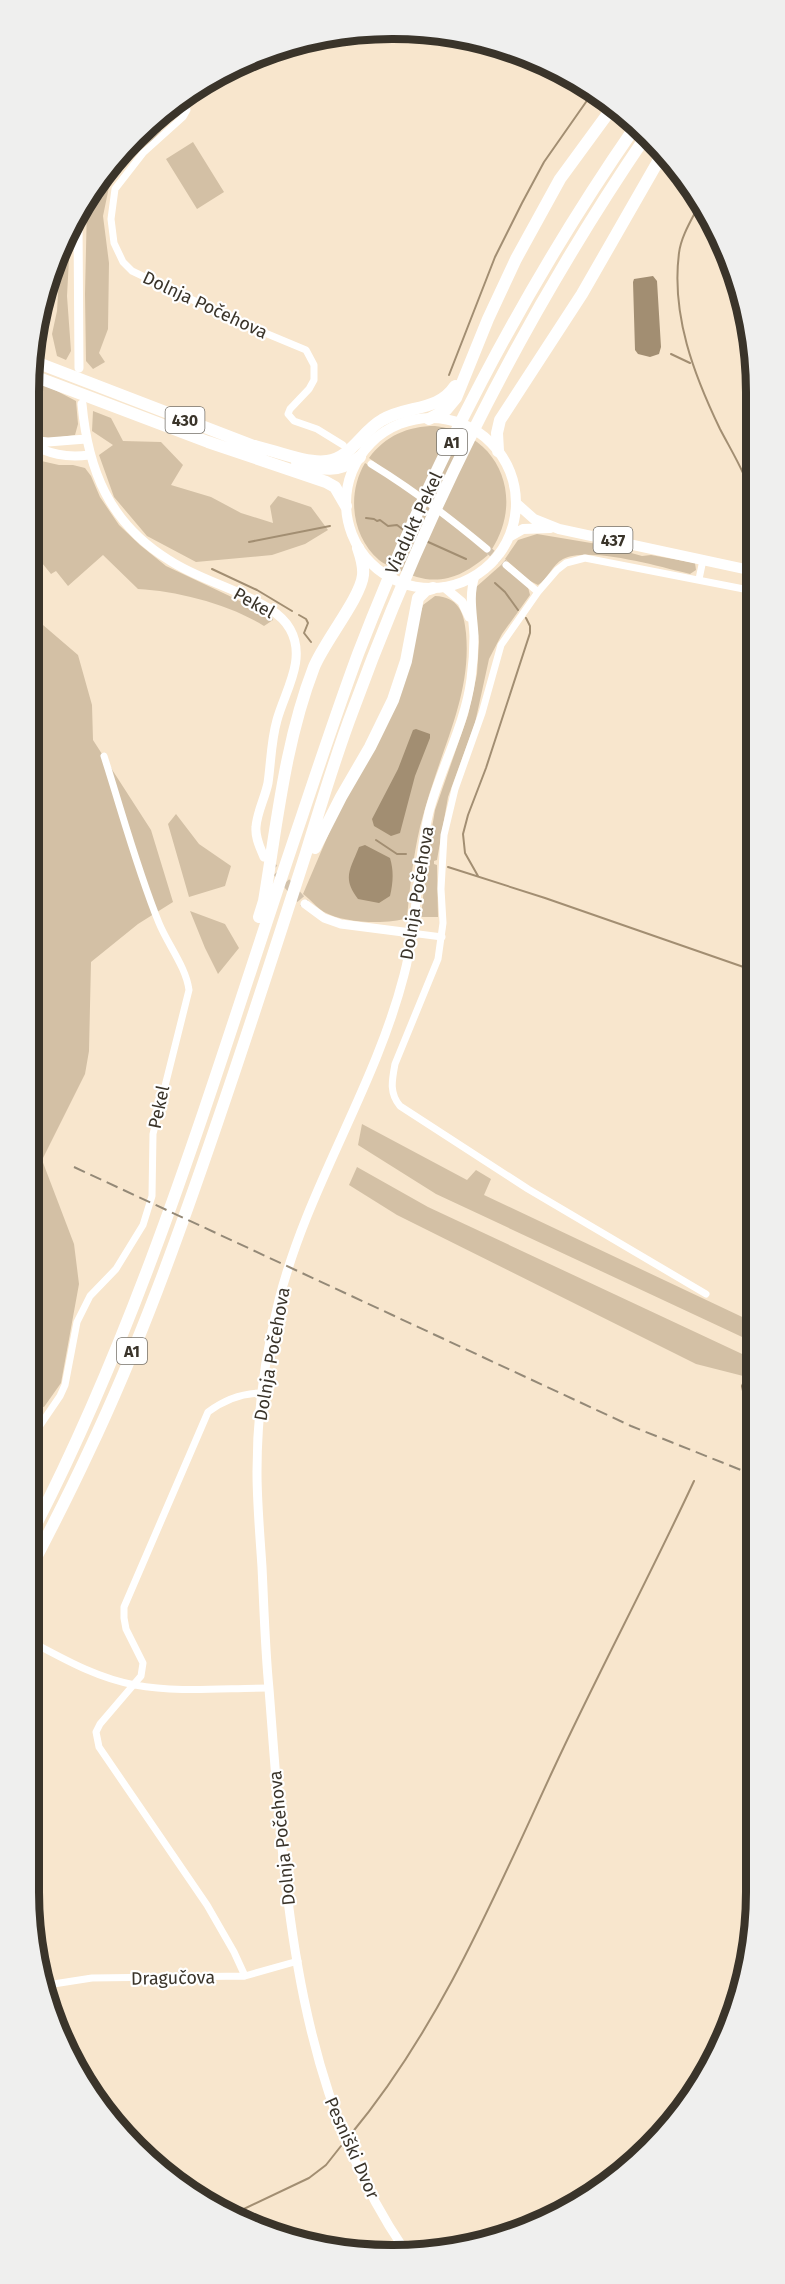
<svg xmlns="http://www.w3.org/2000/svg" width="785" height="2284" viewBox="0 0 785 2284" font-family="'Fira Sans',sans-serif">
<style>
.built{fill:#f4debd}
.green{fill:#d3c0a5}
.water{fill:#a28e72}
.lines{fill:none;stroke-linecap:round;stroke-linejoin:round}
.stream{stroke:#a28e72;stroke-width:2}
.minor-tunnel{stroke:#d2c2ac;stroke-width:7;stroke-dasharray:7 3.5;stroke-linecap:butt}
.secondary-tunnel{stroke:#d2c2ac;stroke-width:9;stroke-dasharray:9 4.5;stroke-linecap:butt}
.minor{stroke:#fff;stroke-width:7}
.secondary{stroke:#fff;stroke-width:9}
.primary{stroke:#fff;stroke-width:10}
.trunk{stroke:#fff;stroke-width:12}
.motorway{stroke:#fff;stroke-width:12}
.rail{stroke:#948977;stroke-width:2;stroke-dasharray:12 6;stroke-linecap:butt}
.labels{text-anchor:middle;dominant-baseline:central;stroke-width:4.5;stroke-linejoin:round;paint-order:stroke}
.shield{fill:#fff;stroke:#75716a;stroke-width:1.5}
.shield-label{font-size:16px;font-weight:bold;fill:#3a342a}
.street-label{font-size:18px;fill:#3a342a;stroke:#fff}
.rim{fill:none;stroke:#3a342a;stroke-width:8}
</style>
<rect width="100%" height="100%" fill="#f8e6cd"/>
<!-- built -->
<path class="built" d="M55 271 48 330 37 327 41 299Z"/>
<!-- green -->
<path class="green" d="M157 125 161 131 151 142 120 166 109 187 103 216 109 263 108 329 99 353 105 362 93 369 86 361 85 294 87 204 104 171Z
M193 142 224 192 197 209 166 159Z
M70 240 67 296 71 351 66 360 57 356 52 334 57 311 60 261Z
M30 380 55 390 76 401 78 424 75 435 47 439 29 435Z
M93 411 111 418 123 441 161 442 183 465 171 485 211 497 241 513 273 523 270 506 278 496 311 507 328 530 305 544 272 555 196 562 147 536 114 497 99 455 113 445 92 431Z
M435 426C499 433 525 497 492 549L369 458C385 436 408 426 435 426Z
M28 458 59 465H73L85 468 91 476 100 497 119 525 140 545 166 566 272 616 273 620 264 626C231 605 178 591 138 589L103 555 68 586 56 571 51 574 29 547Z
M365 463 397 482 484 549 488 555C476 565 464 574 448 578 430 582 416 578 399 570 392 567 385 565 379 560 351 536 347 493 365 463Z
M537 534 603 545 642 556 651 555 695 563 696 570 690 574C660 567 590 546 563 559 552 565 548 579 538 585L530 581 505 559 518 540Z
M501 565 528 587 530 595 502 634 489 659 475 723 448 797 437 860 434 861V864L437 865 438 917H421L427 857 435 810 468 715 477 674 479 642 474 601 475 588Z
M435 596C458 597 464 612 466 633 471 687 449 733 433 783 428 797 424 812 420 827 413 857 410 887 407 918 387 925 343 923 324 912 316 907 310 899 303 894L335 819 385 728 423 605Z
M36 619 78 655 92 705 93 740 151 830 173 902 138 924 91 962 89 1051 85 1074 42 1160 74 1244 79 1284 61 1383 44 1407 28 1403V624Z
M176 814 199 844 231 866 225 886 189 897 168 824Z
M190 911 225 924 239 948 218 974 205 948Z
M362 1124 467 1180 476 1170 491 1179 484 1195 755 1323V1343L436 1194 358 1145Z
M357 1167 428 1207 755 1360V1379L696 1364 397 1215 349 1185Z"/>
<!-- water -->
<path class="water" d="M653 276 657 281 661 347 659 354 650 357 638 354 635 350 633 282 634 279Z
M416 729 430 734V738L415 776 400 833 391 836 374 826 372 819 398 769 413 730Z
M365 845 390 858C394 871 393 883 390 896L379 903 358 899C342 878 350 870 359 847Z"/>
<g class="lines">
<!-- stream -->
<path class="stream" d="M700 203C692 219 681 236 679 253 671 315 694 375 720 429 733 454 750 480 754 508
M671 354 690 363
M449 375 495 257 522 203 544 162 593 92
M366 518 374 519 377 521 380 520 388 526 397 525 405 531
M426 541 466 559
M249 542 330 526
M751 568 754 547
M212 569 257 590 292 611
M751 574 750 594 754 645
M495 583 505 592 518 610
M299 615 306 619 308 623 304 633 311 642
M376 840 397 854H406
M448 867 545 898 755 971
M478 876 465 853 463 834 468 815 486 768 530 633V626L526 618
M755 1357 742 1386 743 1391 755 1399
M351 2134C440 2027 495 1895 553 1770 598 1673 649 1578 694 1481
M229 2216 309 2178 326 2165 341 2146"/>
<!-- minor-tunnel -->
<path class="minor-tunnel" d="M487 549 506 565"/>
<!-- secondary-tunnel -->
<path class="secondary-tunnel" d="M268 862 305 904"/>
<!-- minor -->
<path class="minor" d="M183 101 187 110 183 117 143 153 115 189 111 219 114 243 123 262 132 271 241 323 306 350 314 365V380L309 389 290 409 288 414 294 421 317 429 343 445
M371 464C412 489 450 518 487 549
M506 565 538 592
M699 579 703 560
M411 933 442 937
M706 1294 528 1189 400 1106C389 1093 392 1080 395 1064L438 959 443 923 441 889 444 835 455 789 482 713 501 645 538 592 557 570 566 563 585 558 754 591
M28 1443 60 1396 65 1385 77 1322 90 1296 116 1269 143 1225 152 1196 153 1134 189 990C186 967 168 945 159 923 137 869 122 812 104 756
M28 1640C62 1658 96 1678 135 1685 178 1693 224 1688 269 1688
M245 1976 234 1952 207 1905 99 1747 96 1732 100 1724 141 1676 143 1663 126 1629 124 1618V1607L208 1412C224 1400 242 1393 262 1393
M47 1985 92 1978 245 1976 298 1961"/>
<!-- secondary -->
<path class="secondary" d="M78 222 79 368
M82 404C88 470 109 523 169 560 190 574 215 582 239 593 256 601 280 611 290 629 307 659 285 691 277 720 271 741 271 762 268 783 265 798 257 812 256 827 255 838 260 847 264 857
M29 440 48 442 86 439
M28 443C49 454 66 458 89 455
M444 587 462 602 469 617
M305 904 324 918 341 924 411 933
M404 2249C292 2085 284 1880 269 1689 265 1648 264 1608 262 1567 260 1536 257 1503 257 1472 257 1414 265 1355 279 1300 308 1186 375 1088 404 975 418 922 416 866 429 812 441 767 465 725 471 679 473 665 474 650 474 636 473 615 468 596 475 576"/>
<!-- primary -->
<path class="primary" d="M346 503a85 85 0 1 1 170 0a85 85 0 1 1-170 0Z
M516 503 534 519 559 529 754 571
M509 537 523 529 550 528"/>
<!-- trunk -->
<path class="trunk" d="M33 361 264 450
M31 375 208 442 326 482 335 487 346 506
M297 462C324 470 336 474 360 457"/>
<!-- motorway -->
<path class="motorway" d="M429 419 446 410 456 398 488 319 516 259 560 179 612 108
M255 446C276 451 307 464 327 461 351 458 362 431 382 420 407 405 438 412 455 386
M498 451 497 433 500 420 582 294 664 151
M315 848 341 797 370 747 393 700 406 661 418 598 426 590 433 588
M259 917 264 901C277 823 285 742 314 667 324 642 361 597 363 575 364 565 361 557 358 548
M28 1540C148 1311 219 1060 302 816 320 762 338 708 358 654 428 472 524 287 635 127
M28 1573C49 1533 69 1494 88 1453 139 1346 179 1234 217 1123 248 1033 277 943 306 853 321 805 335 757 353 710 427 508 525 314 646 136"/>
<!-- rail -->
<path class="rail" d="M74 1167 631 1426 756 1476"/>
</g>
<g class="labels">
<!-- shield labels -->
<g class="shield">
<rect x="165.5" y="407" width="39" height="26" rx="4.5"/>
<rect x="437" y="429" width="30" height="26" rx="4.5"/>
<rect x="593.5" y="527" width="39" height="26" rx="4.5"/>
<rect x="117" y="1338" width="30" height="26" rx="4.5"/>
</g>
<g class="shield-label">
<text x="185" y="420">430</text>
<text x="452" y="442">A1</text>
<text x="613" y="540">437</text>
<text x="132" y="1351">A1</text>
</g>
<!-- street labels -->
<g class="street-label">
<text transform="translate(205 305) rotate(25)">Dolnja Počehova</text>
<text transform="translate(414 523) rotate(-65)">Viadukt Pekel</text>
<text transform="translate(254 603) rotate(29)">Pekel</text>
<text transform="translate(417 893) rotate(-81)">Dolnja Počehova</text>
<text transform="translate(159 1107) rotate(-78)">Pekel</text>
<text transform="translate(272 1354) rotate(-80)">Dolnja Počehova</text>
<text transform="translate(282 1838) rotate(-96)">Dolnja Počehova</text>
<text transform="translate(173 1978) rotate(-1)">Dragučova</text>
<text transform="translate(352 2148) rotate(66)">Pesniški Dvor</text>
</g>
</g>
<!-- crop -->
<path d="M0 0H785V2284H0ZM392 39H393A353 353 0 0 1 746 392V1892A353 353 0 0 1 393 2245H392A353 353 0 0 1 39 1892V392A353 353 0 0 1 392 39Z" fill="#efefee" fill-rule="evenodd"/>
<path class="rim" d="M392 39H393A353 353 0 0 1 746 392V1892A353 353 0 0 1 393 2245H392A353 353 0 0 1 39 1892V392A353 353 0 0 1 392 39Z"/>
</svg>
